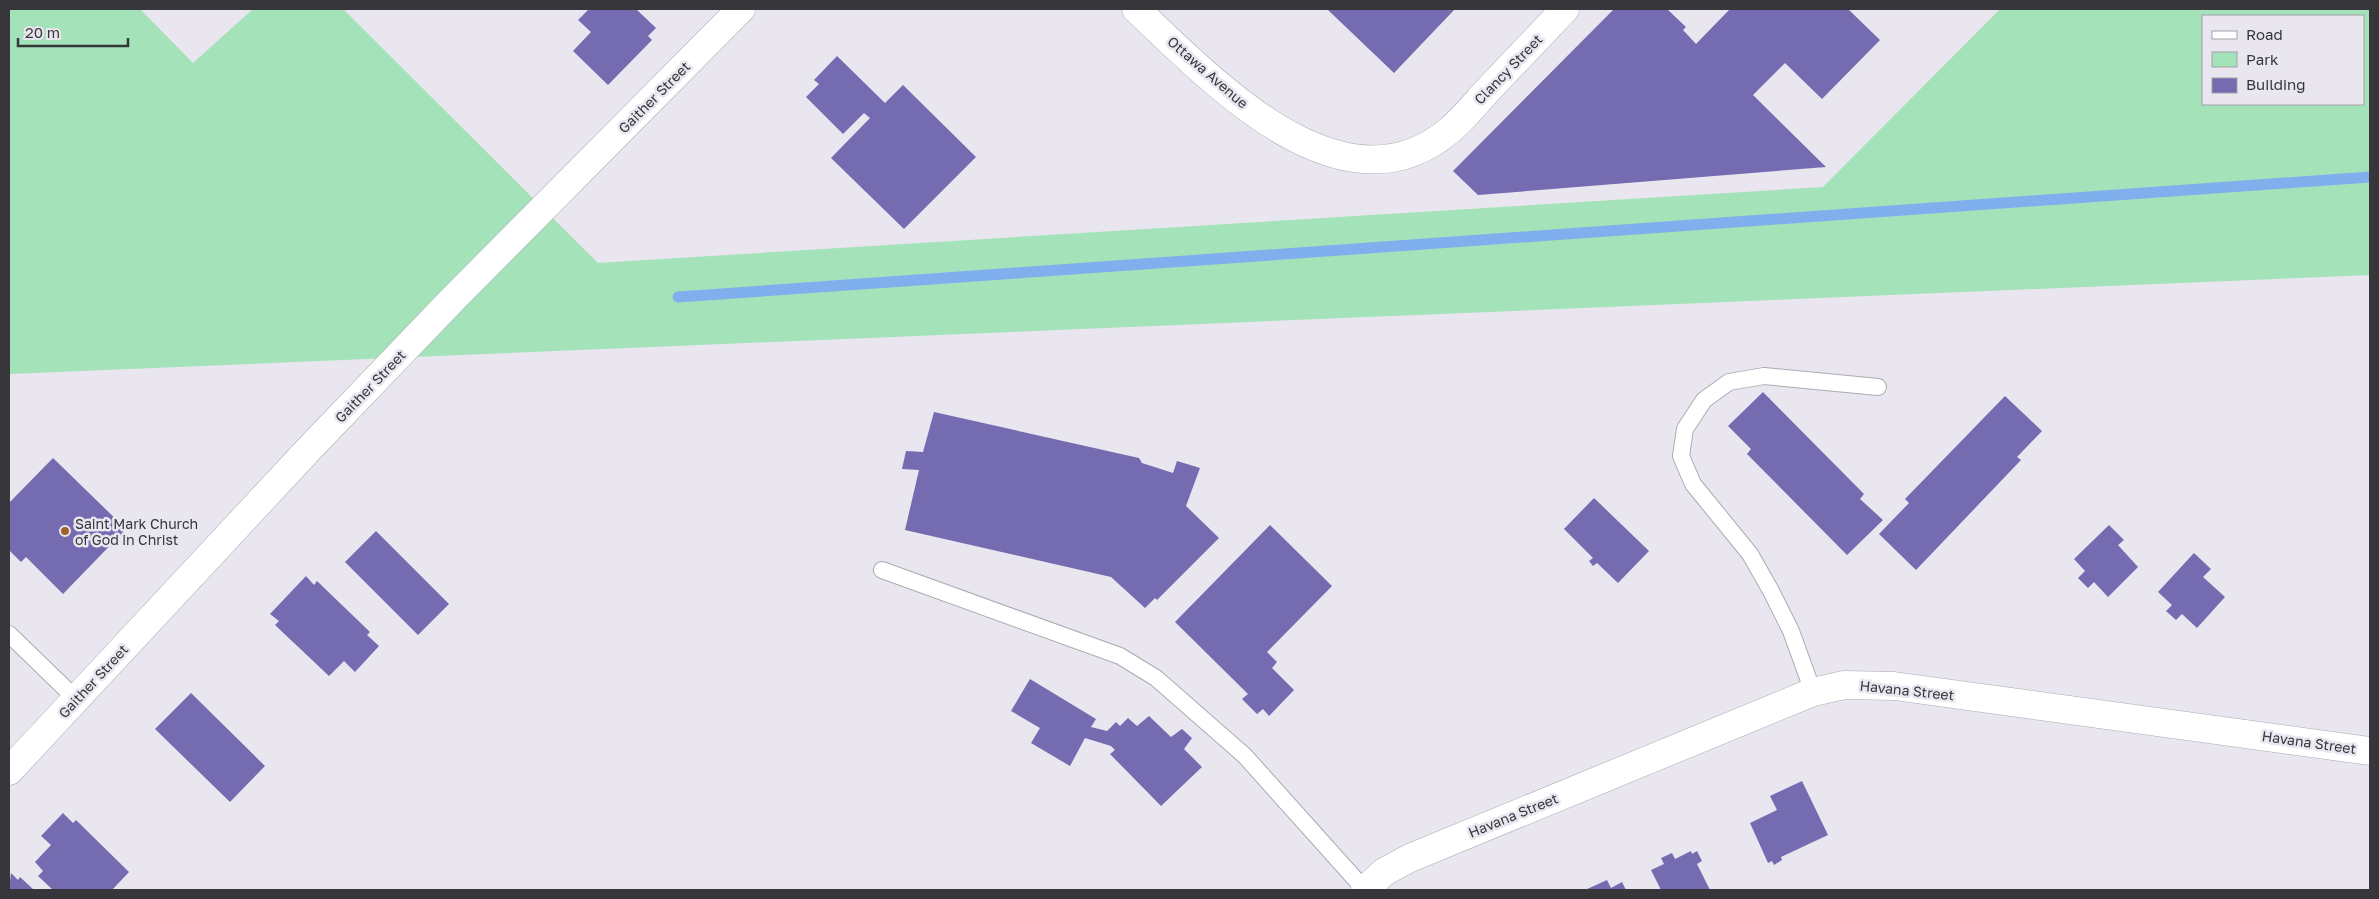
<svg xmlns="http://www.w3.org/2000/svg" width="2379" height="899" viewBox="0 0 2379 899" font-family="'Golos Text',sans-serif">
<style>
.green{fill:#a4e2b9;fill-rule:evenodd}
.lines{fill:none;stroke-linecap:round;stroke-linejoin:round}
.stream{stroke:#80afee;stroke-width:11}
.building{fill:#756bb0}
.lane-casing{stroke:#ada9b2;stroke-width:18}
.street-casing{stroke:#ada9b2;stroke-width:29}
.lane{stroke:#fff;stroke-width:16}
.street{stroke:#fff;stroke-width:28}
.poi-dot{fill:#a06029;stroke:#e9e6f0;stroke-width:2}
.labels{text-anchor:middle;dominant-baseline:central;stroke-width:5;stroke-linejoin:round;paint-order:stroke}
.street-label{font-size:14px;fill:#37363a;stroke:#e9e6f0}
.poi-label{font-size:14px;fill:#37363a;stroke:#e9e6f0;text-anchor:start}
</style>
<rect width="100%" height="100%" fill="#e9e6f0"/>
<!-- green -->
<path class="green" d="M9 9H140L193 63 253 9H343L598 263 1823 187 2000 9H2370V275L9 374ZM2203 16H2363V104H2203Z"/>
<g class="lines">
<!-- stream -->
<path class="stream" d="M678 297 2370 177"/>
</g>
<!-- building -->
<path class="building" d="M589 9H636L656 28 648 36 652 40 608 85 573 51 591 32 578 20Z
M1327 9H1455L1394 73Z
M1614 9H1667L1686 27 1683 30 1696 44 1730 9H1848L1880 40 1822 99 1785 63 1753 95 1826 167 1478 195 1453 171Z
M837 56 885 103 903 85 976 157 904 229 831 158 870 118 864 113 843 134 806 97 819 84 814 80Z
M1763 392 1864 494 1860 499 1883 520 1847 555 1747 454 1751 449 1728 426Z
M2005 396 2042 431 2017 457 2021 460 1916 570 1879 534 1909 503 1905 499Z
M934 412 1139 458 1142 463 1173 473 1177 461 1200 468 1186 506 1219 538 1157 600 1155 598 1145 608 1111 577 905 530 919 470 902 469 906 451 923 452Z
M53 458 126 529 63 594 26 557 21 562 9 550V503Z
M1594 498 1649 551 1618 583 1597 563 1593 566 1589 561 1593 558 1564 529Z
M1270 525 1332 586 1267 652 1277 662 1272 668 1294 690 1269 716 1263 709 1257 714 1242 699 1248 694 1175 622Z
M2109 525 2124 540 2118 545 2138 567 2108 597 2094 582 2088 588 2078 578 2085 571 2074 559Z
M376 531 449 604 418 635 345 562Z
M2194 553 2211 569 2203 577 2225 597 2197 628 2182 614 2176 620 2166 611 2172 605 2158 592Z
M306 576 314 585 317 581 370 632 367 635 379 646 355 672 344 661 329 676 275 625 279 621 270 614Z
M1030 679 1096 719 1091 727 1107 731 1116 722 1120 726 1128 718 1137 726 1149 716 1171 737 1182 729 1192 738 1184 749 1202 767 1161 806 1110 754 1115 750 1111 746 1085 738 1070 766 1031 743 1040 728 1011 711Z
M191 693 265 766 230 802 155 729Z
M1802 781 1828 835 1781 857 1782 860 1774 865 1772 861 1768 863 1750 823 1777 810 1770 796Z
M63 813 73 823 76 820 129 872 112 890H53L38 876 43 871 35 862 51 845 41 836Z
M1691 851 1692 854 1697 851 1702 861 1697 864 1710 890H1661L1651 870 1664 864 1661 858 1672 853 1675 859Z
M11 873 18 880 20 877 34 890H9Z
M1607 880 1611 888 1622 882 1626 890H1585Z"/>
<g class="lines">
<defs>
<path id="lane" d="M882 570 1120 656 1156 678 1245 756 1365 890
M9 634 76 699
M1813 692 1791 631 1771 591 1750 554 1693 484 1681 456 1685 429 1704 400 1729 382 1764 376 1878 387"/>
<path id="street" d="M1136 9C1211 79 1342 221 1450 130 1464 118 1475 104 1487 91 1513 64 1539 36 1565 9
M9 771 309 449 453 299 741 9
M1365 890 1384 872 1410 858 1813 692 1844 685 1894 686 2370 751"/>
</defs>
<!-- lane casing -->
<use href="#lane" class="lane-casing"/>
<!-- street casing -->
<use href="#street" class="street-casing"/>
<!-- lane -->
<use href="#lane" class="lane"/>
<!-- street -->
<use href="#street" class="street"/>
</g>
<!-- markers -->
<circle class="poi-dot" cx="65" cy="531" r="5"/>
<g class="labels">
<!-- street labels -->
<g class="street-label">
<text transform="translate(1508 69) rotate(-46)">Clancy Street</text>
<text transform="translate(1208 72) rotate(41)">Ottawa Avenue</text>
<text transform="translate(654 97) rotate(-45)">Gaither Street</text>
<text transform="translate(370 386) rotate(-46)">Gaither Street</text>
<text transform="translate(93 681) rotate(-47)">Gaither Street</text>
<text transform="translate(1907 690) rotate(6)">Havana Street</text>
<text transform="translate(2309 742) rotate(8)">Havana Street</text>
<text transform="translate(1513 815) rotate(-22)">Havana Street</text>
</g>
<!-- poi labels -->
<g class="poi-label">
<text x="75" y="523">Saint Mark Church<tspan x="75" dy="16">of God in Christ</tspan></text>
</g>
</g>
<!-- border -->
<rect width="2379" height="899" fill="none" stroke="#37363a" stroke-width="20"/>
<!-- legend -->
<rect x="2202" y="15" width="162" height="90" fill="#e9e6f0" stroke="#a2a0a7"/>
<rect x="2212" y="31" width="25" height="8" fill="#ffffff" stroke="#a2a0a7"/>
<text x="2246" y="40" font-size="15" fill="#37363a">Road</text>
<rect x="2212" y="52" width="25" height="15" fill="#a4e2b9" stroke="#a2a0a7"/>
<text x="2246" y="65" font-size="15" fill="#37363a">Park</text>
<rect x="2212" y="78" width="25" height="15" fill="#756bb0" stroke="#a2a0a7"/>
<text x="2246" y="90" font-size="15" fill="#37363a">Building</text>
<!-- scale -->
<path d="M18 38v8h110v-8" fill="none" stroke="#37363a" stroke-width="2.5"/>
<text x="25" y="38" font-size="15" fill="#37363a" stroke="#e9e6f0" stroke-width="4" paint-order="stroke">20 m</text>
</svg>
